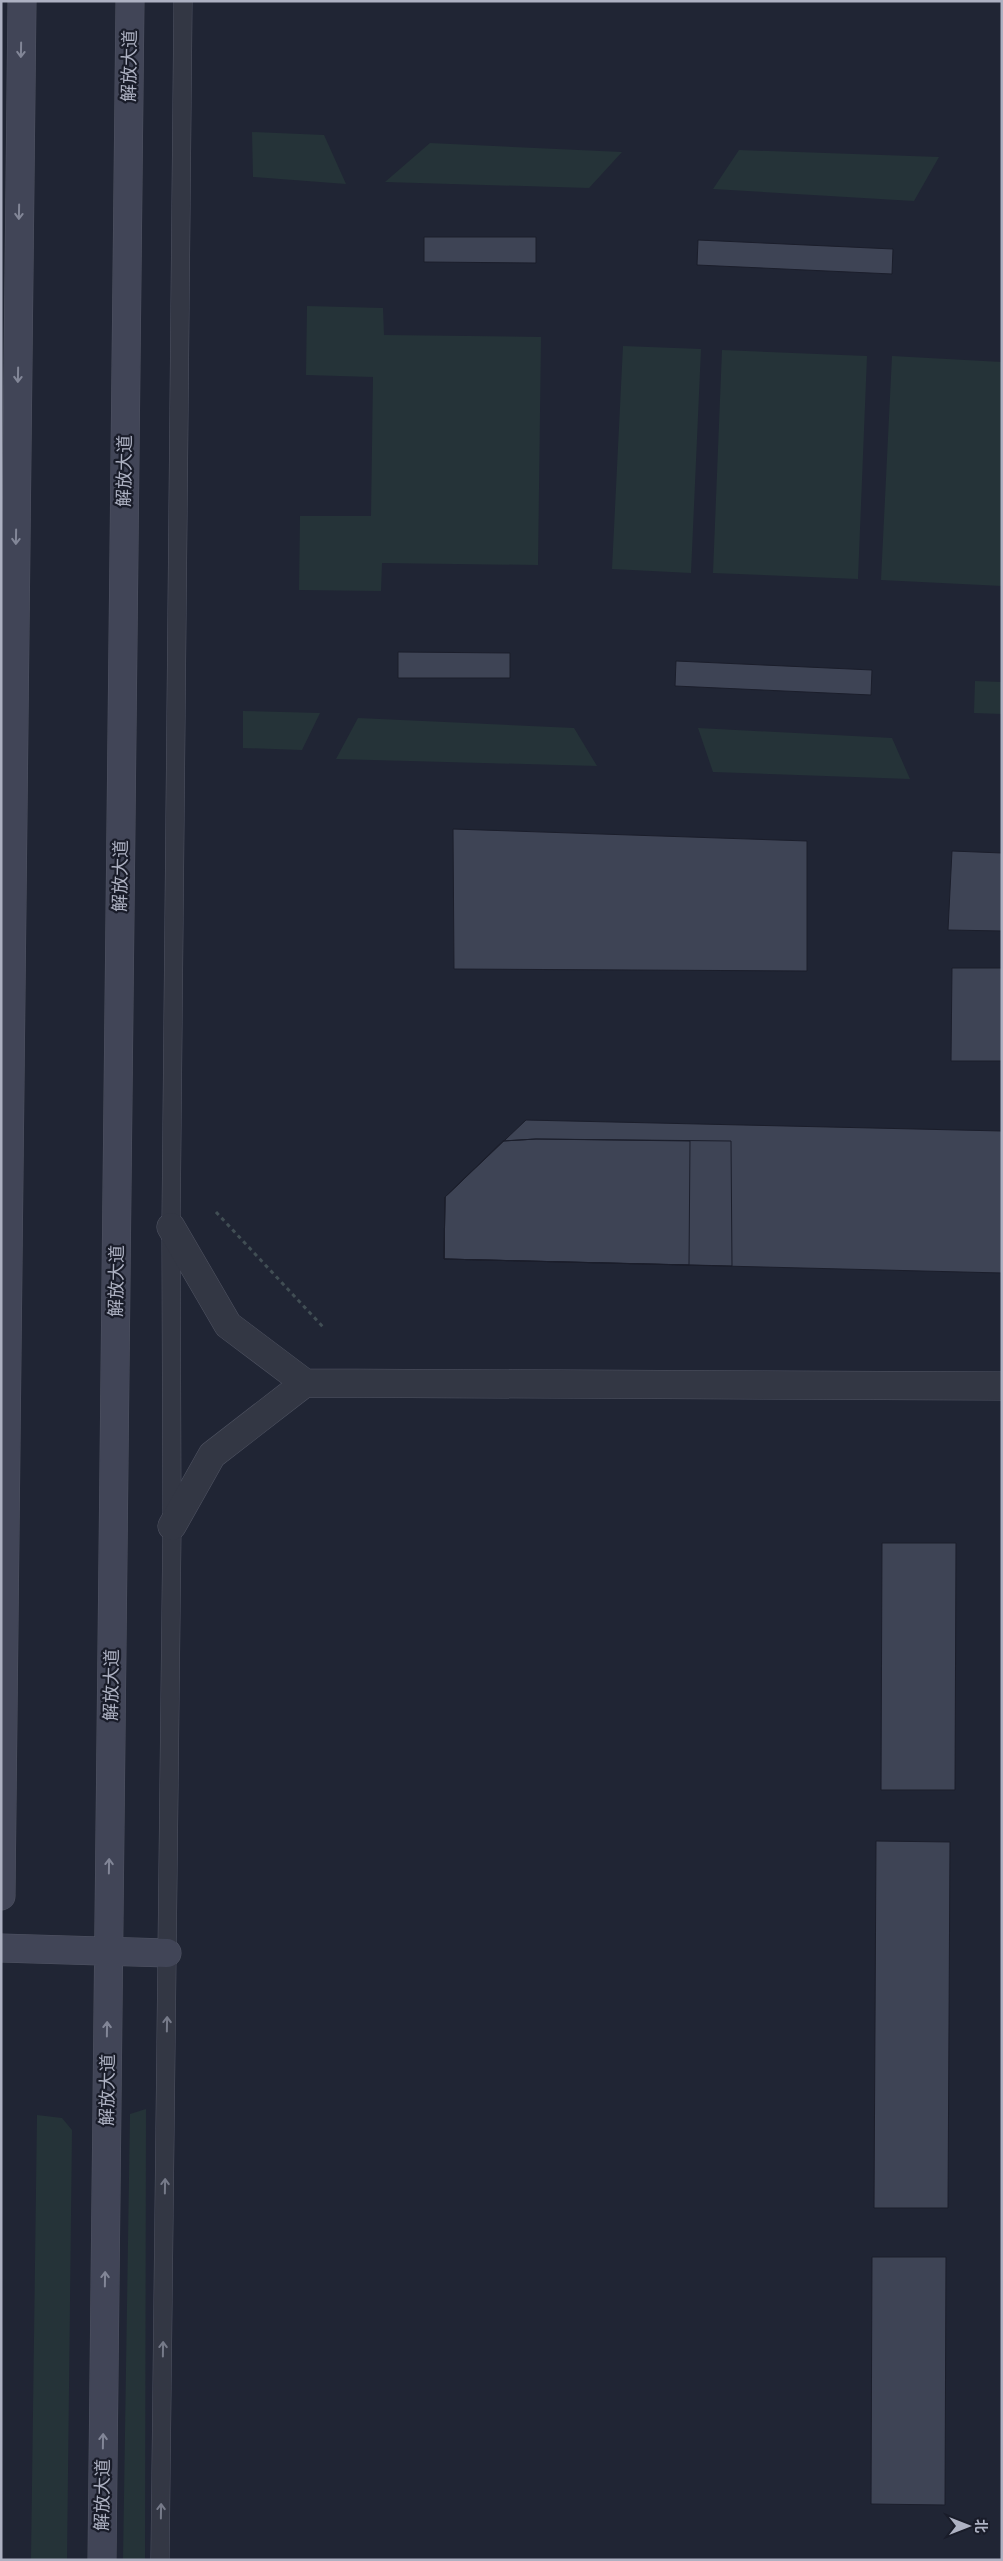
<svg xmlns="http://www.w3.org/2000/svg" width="1003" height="2561" viewBox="0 0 1003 2561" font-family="Raleway,'Noto Sans SC',sans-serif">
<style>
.green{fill:#253338}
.building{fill:#3e4455;stroke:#1b1e2b}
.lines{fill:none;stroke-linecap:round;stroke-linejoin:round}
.lane-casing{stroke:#505463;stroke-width:19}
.street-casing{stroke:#505463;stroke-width:29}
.secondary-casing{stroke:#505463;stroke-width:29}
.path{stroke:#414e54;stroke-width:3;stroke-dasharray:4 4;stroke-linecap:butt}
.lane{stroke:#333744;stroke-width:18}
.street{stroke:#333744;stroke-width:28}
.secondary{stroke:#414557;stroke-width:28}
.oneway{stroke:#828697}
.oneway2{stroke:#767a89}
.labels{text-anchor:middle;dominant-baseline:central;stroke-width:4.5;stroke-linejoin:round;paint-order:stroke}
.street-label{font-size:18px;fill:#adb1c2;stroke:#191c29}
</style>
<rect width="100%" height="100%" fill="#202534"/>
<!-- green -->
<path class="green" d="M252 132 324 135 346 184 253 177Z
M430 143 622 152 589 188 385 182Z
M739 150 939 157 914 201 713 189Z
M307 306 383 308 384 335 541 337 538 565 382 563 381 591 299 590 300 516H371L373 377 306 375Z
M623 346 701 349 691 573 612 569Z
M722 350 867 356 858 579 713 573Z
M892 356 1002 362V586L881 580Z
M975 681 1002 682V714L974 713Z
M243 711 320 713 302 750 243 748Z
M358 718 574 728 597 766 336 759Z
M698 728 892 738 910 779 713 772Z
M146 2109 145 2560H123L130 2114Z
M37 2115 62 2118 72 2130 67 2560H31Z"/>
<!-- building -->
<path class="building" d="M424 237H536V263L424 262Z
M698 240 893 249 892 274 697 265Z
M398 652 510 653V678H398Z
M676 661 872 670 871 695 675 686Z
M453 829 807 841V971L454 969Z
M952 851 1002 853V931L948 930Z
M952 968H1002V1061H951Z
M526 1120 1002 1131V1273L444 1259 445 1197Z
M536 1139 731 1141 732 1266 444 1259 445 1197 503 1141Z
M536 1139 690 1141 689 1265 444 1259 445 1197 503 1141Z
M882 1543H956L955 1790H881Z
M876 1841 950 1842 948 2208H874Z
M872 2257H946L945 2505 871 2504Z"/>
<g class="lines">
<defs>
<path id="lane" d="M160 2560 172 1526 171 1227 183 1"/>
<path id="street" d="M171 1227 228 1325 305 1383 1002 1386
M172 1526 212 1455 305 1383"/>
<path id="secondary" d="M1 1896 22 1
M1 1948 167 1953
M102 2560 130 1"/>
</defs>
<!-- lane casing -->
<use href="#lane" class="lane-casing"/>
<!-- street casing -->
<use href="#street" class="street-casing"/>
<!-- secondary casing -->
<use href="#secondary" class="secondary-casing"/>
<!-- path -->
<path class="path" d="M216 1212 324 1328"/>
<!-- lane -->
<use href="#lane" class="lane"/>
<!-- street -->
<use href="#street" class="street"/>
<!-- secondary -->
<use href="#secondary" class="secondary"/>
</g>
<!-- one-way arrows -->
<defs><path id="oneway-shaft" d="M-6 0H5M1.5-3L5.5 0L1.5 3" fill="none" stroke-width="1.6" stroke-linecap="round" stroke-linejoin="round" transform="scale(1.25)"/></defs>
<g class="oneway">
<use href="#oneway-shaft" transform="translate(21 50) rotate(91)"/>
<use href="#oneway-shaft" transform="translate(19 212) rotate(91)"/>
<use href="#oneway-shaft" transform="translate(18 375) rotate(91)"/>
<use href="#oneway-shaft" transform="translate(16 537) rotate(91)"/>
<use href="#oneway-shaft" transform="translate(109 1866) rotate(-89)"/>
<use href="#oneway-shaft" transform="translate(107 2029) rotate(-89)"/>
<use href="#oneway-shaft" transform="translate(105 2279) rotate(-89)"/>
<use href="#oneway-shaft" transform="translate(103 2441) rotate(-89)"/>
</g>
<g class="oneway2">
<use href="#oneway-shaft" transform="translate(167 2024) rotate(-89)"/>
<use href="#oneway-shaft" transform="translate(165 2186) rotate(-89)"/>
<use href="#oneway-shaft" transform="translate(163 2349) rotate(-89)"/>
<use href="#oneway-shaft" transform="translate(161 2511) rotate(-89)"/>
</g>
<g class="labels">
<!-- street labels -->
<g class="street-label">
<text transform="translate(129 66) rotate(-89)">解放大道</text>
<text transform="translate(124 471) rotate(-89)">解放大道</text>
<text transform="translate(120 876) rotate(-89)">解放大道</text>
<text transform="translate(116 1281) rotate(-89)">解放大道</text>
<text transform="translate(111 1685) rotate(-89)">解放大道</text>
<text transform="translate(107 2090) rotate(-89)">解放大道</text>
<text transform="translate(102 2495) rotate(-89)">解放大道</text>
</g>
</g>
<!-- border -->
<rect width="1003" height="2561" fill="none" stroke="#adb1c2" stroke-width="5"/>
<!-- north arrow -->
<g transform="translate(968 2526) rotate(90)" stroke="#191c29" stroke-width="4" paint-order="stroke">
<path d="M0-4L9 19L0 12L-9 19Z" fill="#adb1c2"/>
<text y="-8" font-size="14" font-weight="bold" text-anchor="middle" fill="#adb1c2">北</text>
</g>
</svg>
